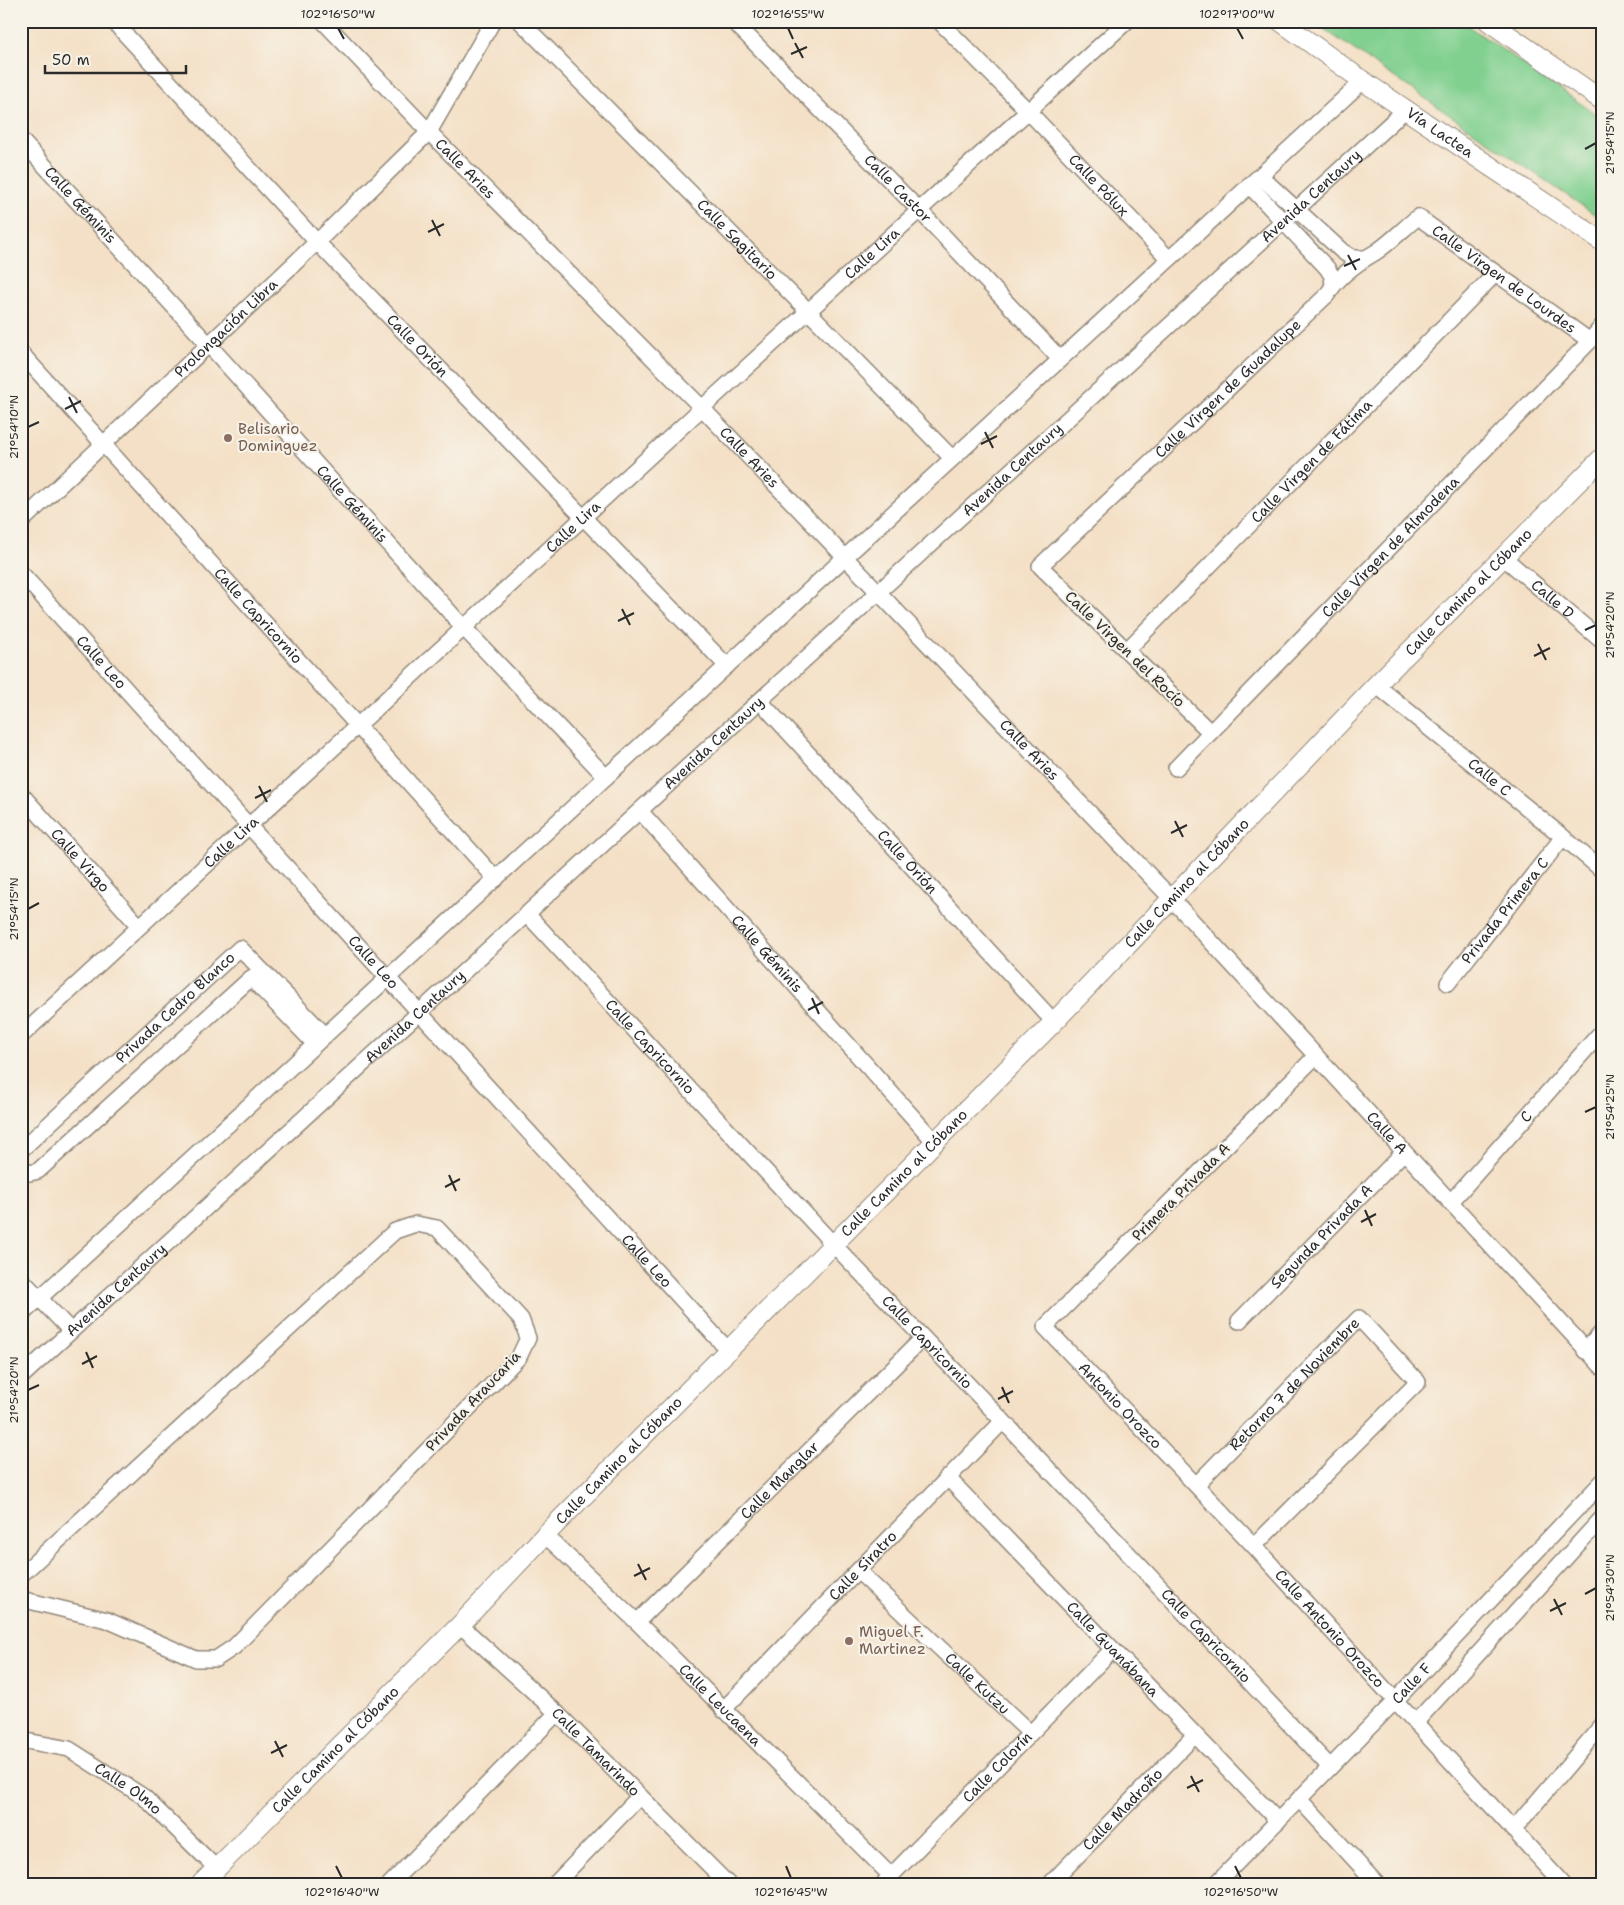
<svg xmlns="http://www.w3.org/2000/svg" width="1624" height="1905" viewBox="0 0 1624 1905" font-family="'Shantell Sans',sans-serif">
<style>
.green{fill:#81d090;stroke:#567e5e}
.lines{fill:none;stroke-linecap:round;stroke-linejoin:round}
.minor-casing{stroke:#908678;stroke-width:18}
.tertiary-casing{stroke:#908678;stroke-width:21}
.minor{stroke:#fff;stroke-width:15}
.tertiary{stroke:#fff;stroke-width:19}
.ticks{fill:none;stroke:#2b2b2b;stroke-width:2}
.education-dot{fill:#8d6e63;stroke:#f7f3e8;stroke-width:2}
.labels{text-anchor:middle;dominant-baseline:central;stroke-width:4;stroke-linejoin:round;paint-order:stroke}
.street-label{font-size:15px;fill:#2b2b2b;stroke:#f7f3e8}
.education-label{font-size:15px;fill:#785e54;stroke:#f7f3e8;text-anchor:start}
.neatline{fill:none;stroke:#2b2b2b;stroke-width:2}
.ticks-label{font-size:12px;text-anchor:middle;fill:#2b2b2b}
</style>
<rect width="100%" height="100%" fill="#f7f3e8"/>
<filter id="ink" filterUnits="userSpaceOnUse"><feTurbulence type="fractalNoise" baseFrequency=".02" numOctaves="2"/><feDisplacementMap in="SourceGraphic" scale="10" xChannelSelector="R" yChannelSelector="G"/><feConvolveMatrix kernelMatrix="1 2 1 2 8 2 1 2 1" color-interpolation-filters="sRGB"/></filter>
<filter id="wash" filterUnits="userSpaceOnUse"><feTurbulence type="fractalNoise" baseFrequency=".0096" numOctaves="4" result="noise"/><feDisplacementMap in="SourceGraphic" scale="20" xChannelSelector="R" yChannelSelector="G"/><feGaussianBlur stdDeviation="1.12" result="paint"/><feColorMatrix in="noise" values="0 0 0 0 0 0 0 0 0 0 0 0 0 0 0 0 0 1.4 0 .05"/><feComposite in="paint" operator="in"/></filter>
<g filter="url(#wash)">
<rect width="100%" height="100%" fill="#f4e0c6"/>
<!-- green -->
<path class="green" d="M1312 21H1461L1603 119V220Z"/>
</g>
<g filter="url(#ink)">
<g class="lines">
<defs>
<g id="minor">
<path id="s1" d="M113 21 317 242 727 666"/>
<path id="s2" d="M323 21 429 132 702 408 1171 898 1603 1368"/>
<path id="s3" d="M520 21 809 312 952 458"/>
<path id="s4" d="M733 21 920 211 1060 359"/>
<path id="s5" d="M939 21 1028 111 1169 259"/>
<path id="s6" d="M21 140 209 345 464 628 606 777"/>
<path d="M1260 176 1343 252 1353 258H1364"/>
<path d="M1249 185 1327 268 1332 276 1333 285"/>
<path id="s7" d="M21 353 496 879"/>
<path id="s8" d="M21 522 317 242 429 132 493 21"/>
<path id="s9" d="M1503 557 1603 642"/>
<path id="s10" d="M21 573 249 826 728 1350"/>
<path id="s11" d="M1127 650 1496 273"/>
<path id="s12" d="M1376 685 1563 837 1603 871"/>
<path id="s13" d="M760 701 1054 1022"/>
<path id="s14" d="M1210 732 1040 566 1327 295C1338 276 1357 263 1376 252 1391 242 1404 228 1418 217L1590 341"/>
<path id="s15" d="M1176 768 1590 341 1603 325"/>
<path id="s16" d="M21 794 139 926"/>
<path id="s17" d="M640 811 934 1141"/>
<path id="s18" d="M527 914 833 1244 1003 1421 1330 1767"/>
<path id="s19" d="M1448 983 1563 837"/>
<path id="s20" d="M21 1036 702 408 1127 21"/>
<path id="s21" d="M1316 1056 1045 1327 1254 1546 1563 1884"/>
<path id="s22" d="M21 1150 240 948 325 1035"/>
<path d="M21 1168 30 1173 38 1171 251 978 315 1044"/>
<path id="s23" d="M1450 1203 1603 1030"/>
<path d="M21 1279 71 1331"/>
<path d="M21 1315 1363 81"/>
<path id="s24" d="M1239 1321 1403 1153"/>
<path d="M1585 1351 1603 1331"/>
<path id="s25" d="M21 1377 1405 110"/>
<path id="s26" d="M947 1477 1278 1821"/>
<path id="s27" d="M1196 1485 1359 1318 1418 1382 1254 1546"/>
<path id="s28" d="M545 1535 637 1622 891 1876"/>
<path id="s29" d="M858 1571 1030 1733"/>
<path d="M21 1575 395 1231 416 1224 437 1228 521 1319 528 1338 519 1357 234 1647 216 1659H196L107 1620 21 1599"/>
<path id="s30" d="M637 1622 923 1338"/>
<path id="s31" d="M460 1625 557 1713 728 1884"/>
<path id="s32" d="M723 1710 1003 1421"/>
<path d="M1415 1723 1603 1517"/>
<path id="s33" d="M21 1740 69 1749 144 1797 216 1868"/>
<path d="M1299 1799 1377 1884"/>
<path d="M1513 1830 1603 1724"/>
<path id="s34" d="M884 1883 1112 1650"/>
<path d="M390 1884 557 1713"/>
<path d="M555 1884 640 1796"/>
<path id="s35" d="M1050 1884 1194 1736"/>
<path id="s36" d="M1216 1884 1395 1701 1603 1481"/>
</g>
<g id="tertiary">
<path id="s37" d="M1280 21 1363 81 1603 242"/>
<path d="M1488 21 1603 101"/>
<path id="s38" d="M201 1884 460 1625 545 1535 1054 1022 1376 685 1603 457"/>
</g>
</defs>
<!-- minor casing -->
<use href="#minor" class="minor-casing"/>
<!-- tertiary casing -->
<use href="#tertiary" class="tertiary-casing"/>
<!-- minor -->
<use href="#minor" class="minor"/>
<!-- tertiary -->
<use href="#tertiary" class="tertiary"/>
</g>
</g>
<!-- ticks -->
<path class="ticks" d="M338 28 344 39M788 28 793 39M1237 28 1243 39M795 43 803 58M791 54 807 47M1585 149 1596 143M432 220 440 236M428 232 444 224M1348 255 1356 270M1344 266 1360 259M69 397 77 413M65 409 81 401M28 427 39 422M985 432 993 448M981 444 997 436M622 609 630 625M618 621 634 613M1585 630 1596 625M1538 644 1546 660M1534 656 1550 648M259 786 267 802M255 798 271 790M1175 821 1183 837M1171 833 1187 825M28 909 39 903M812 998 819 1014M808 1010 823 1002M1585 1112 1596 1107M449 1175 456 1191M445 1187 460 1179M1365 1210 1372 1226M1361 1222 1376 1214M86 1352 93 1368M82 1364 97 1356M1002 1387 1009 1403M28 1390 39 1385M998 1399 1013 1391M638 1564 646 1580M634 1576 650 1568M1585 1594 1596 1588M1554 1599 1562 1615M1550 1611 1566 1603M275 1741 283 1757M271 1753 287 1745M1191 1776 1199 1792M1187 1788 1203 1780M336 1866 342 1878M786 1866 791 1878M1235 1866 1241 1878"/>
<!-- markers -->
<g class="education-dot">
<circle cx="228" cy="438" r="5"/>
<circle cx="849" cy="1641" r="5"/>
</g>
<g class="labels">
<!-- street labels -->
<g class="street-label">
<text stroke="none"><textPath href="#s37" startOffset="195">Vía Lactea</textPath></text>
<text stroke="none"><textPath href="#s2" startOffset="205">Calle Aries</textPath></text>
<text stroke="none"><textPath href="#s5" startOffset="229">Calle Pólux</textPath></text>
<text stroke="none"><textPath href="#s4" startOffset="235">Calle Castor</textPath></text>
<text stroke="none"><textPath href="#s25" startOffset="1749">Avenida Centaury</textPath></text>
<text stroke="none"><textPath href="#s6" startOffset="88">Calle Géminis</textPath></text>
<text stroke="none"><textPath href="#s3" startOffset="308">Calle Sagitario</textPath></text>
<text stroke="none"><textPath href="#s20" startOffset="1156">Calle Lira</textPath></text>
<text stroke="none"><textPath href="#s14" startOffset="859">Calle Virgen de Lourdes</textPath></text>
<text stroke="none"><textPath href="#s8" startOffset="282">Prolongación Libra</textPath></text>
<text stroke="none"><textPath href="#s1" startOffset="445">Calle Orión</textPath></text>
<text stroke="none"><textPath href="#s14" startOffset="496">Calle Virgen de Guadalupe</textPath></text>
<text stroke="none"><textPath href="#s2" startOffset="610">Calle Aries</textPath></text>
<text stroke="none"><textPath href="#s11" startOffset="264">Calle Virgen de Fátima</textPath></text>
<text stroke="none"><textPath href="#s25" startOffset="1344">Avenida Centaury</textPath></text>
<text stroke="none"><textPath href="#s6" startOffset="492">Calle Géminis</textPath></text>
<text stroke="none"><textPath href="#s20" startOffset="751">Calle Lira</textPath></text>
<text stroke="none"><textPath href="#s15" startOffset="308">Calle Virgen de Almodena</textPath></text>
<text stroke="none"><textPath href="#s38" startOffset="1810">Calle Camino al Cóbano</textPath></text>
<text stroke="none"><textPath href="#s9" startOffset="65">Calle D</textPath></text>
<text stroke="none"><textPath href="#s7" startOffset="354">Calle Capricornio</textPath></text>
<text transform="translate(1125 649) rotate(44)">Calle Virgen del Rocío</text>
<text stroke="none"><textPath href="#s10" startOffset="120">Calle Leo</textPath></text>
<text stroke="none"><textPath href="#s25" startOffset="939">Avenida Centaury</textPath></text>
<text stroke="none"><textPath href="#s2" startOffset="1015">Calle Aries</textPath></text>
<text stroke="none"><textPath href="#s12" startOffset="146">Calle C</textPath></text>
<text stroke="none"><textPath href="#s20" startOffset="286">Calle Lira</textPath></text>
<text stroke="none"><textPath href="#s16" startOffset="89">Calle Virgo</textPath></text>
<text stroke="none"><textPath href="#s13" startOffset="218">Calle Orión</textPath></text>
<text stroke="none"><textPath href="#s38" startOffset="1405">Calle Camino al Cóbano</textPath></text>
<text stroke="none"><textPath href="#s19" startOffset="92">Privada Primera C</textPath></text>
<text stroke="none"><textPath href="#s17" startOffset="191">Calle Géminis</textPath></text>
<text stroke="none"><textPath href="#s10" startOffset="525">Calle Leo</textPath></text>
<text stroke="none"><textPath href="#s22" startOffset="210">Privada Cedro Blanco</textPath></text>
<text stroke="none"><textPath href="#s25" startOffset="534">Avenida Centaury</textPath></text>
<text stroke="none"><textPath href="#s18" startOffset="181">Calle Capricornio</textPath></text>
<text stroke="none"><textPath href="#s23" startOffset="115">C</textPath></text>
<text stroke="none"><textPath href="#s2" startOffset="1539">Calle A</textPath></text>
<text stroke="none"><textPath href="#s38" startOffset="1000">Calle Camino al Cóbano</textPath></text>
<text transform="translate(1181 1192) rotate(-45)">Primera Privada A</text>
<text stroke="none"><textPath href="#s24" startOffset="118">Segunda Privada A</textPath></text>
<text stroke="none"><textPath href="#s10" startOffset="930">Calle Leo</textPath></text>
<text stroke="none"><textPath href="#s25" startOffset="129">Avenida Centaury</textPath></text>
<text stroke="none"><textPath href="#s18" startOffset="586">Calle Capricornio</textPath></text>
<text stroke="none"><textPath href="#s27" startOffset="141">Retorno 7 de Noviembre</textPath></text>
<text transform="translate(473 1401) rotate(-47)">Privada Araucaria</text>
<text stroke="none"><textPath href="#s21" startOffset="492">Antonio Orozco</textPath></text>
<text stroke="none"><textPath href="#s38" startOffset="595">Calle Camino al Cóbano</textPath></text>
<text stroke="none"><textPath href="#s30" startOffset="201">Calle Manglar</textPath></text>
<text stroke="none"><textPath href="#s32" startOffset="201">Calle Siratro</textPath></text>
<text stroke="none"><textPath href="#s21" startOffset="798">Calle Antonio Orozco</textPath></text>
<text stroke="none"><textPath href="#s18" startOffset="991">Calle Capricornio</textPath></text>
<text stroke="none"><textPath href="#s26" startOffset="239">Calle Guanábana</textPath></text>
<text stroke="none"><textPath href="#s29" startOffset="164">Calle Kutzu</textPath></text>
<text stroke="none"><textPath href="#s36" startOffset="280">Calle F</textPath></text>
<text stroke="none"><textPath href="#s28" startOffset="244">Calle Leucaena</textPath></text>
<text stroke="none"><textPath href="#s38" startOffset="190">Calle Camino al Cóbano</textPath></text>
<text stroke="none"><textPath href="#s31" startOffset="186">Calle Tamarindo</textPath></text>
<text stroke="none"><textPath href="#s34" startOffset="162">Calle Colorín</textPath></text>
<text stroke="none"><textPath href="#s33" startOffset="120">Calle Olmo</textPath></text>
<text stroke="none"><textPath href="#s35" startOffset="104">Calle Madroño</textPath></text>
</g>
<!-- education labels -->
<g class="education-label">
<text x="238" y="429">Belisario<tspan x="238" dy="17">Dominguez</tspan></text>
<text x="859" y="1632">Miguel F.<tspan x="859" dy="17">Martinez</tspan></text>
</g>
</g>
<!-- margin -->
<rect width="1624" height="1905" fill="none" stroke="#f7f3e8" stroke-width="55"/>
<!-- scale -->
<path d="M45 65v8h141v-8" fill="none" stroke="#2b2b2b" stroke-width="2.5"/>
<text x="52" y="65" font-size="15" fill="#2b2b2b" stroke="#f7f3e8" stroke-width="4" paint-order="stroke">50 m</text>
<rect x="28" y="28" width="1568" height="1850" class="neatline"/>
<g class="ticks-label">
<text x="338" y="18">102°16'50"W</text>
<text x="788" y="18">102°16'55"W</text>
<text x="1237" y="18">102°17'00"W</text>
<text transform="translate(1610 143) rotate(-90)" y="4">21°54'15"N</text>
<text transform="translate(14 427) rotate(-90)" y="4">21°54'10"N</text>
<text transform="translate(1610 625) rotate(-90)" y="4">21°54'20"N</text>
<text transform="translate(14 909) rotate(-90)" y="4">21°54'15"N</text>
<text transform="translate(1610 1107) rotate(-90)" y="4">21°54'25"N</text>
<text transform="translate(14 1390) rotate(-90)" y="4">21°54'20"N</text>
<text transform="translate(1610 1588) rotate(-90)" y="4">21°54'30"N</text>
<text x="342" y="1896">102°16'40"W</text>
<text x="791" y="1896">102°16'45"W</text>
<text x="1241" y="1896">102°16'50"W</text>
</g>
</svg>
